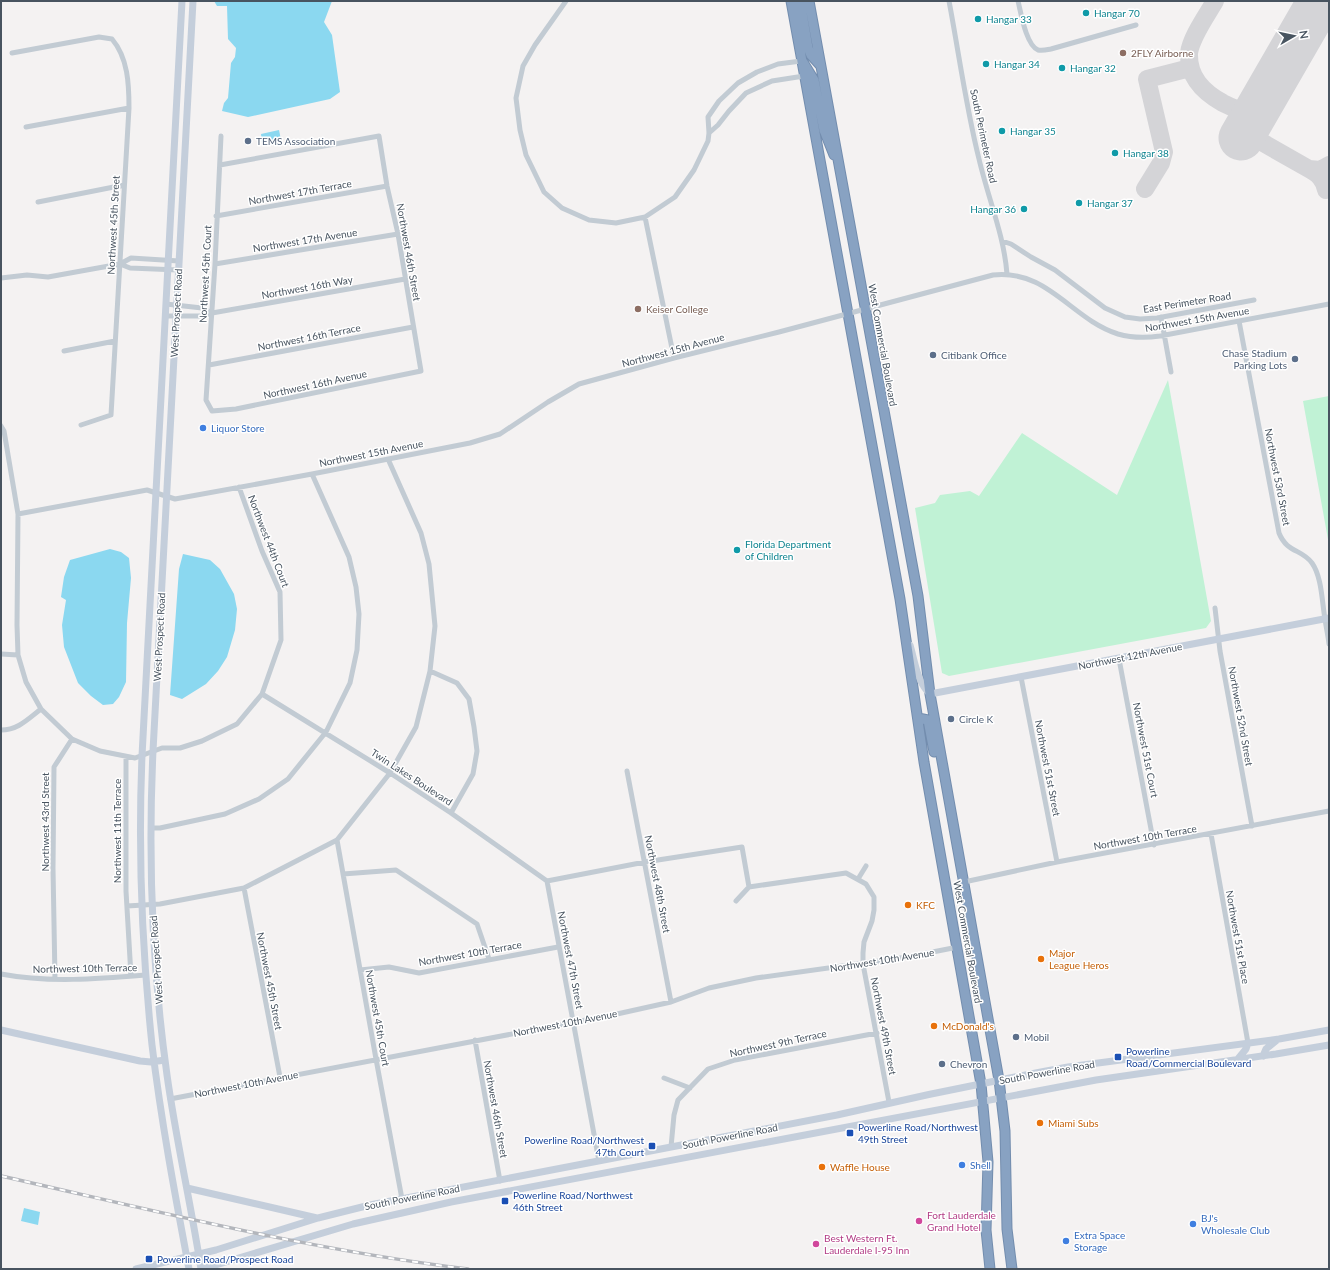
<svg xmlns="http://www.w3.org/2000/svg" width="1330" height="1270" viewBox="0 0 1330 1270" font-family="Lato,sans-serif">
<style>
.green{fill:#c0f2d5}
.water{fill:#8bd8f0}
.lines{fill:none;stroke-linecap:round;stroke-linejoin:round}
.taxiway{stroke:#d4d4d7;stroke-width:18}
.runway{stroke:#d4d4d7;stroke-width:45}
.highway-casing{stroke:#738dae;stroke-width:11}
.street{stroke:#c2cbd3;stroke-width:5}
.secondary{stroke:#c4cedb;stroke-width:7}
.highway{stroke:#88a2c2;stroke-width:9}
.rail-casing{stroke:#b3b6bc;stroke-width:3.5}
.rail{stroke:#fff;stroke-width:2;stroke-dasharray:6;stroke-linecap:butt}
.culture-dot{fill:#0f9aa8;stroke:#fff;stroke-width:1.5}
.education-dot{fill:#8d6e63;stroke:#fff;stroke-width:1.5}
.service-dot{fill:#5c6f8a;stroke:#fff;stroke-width:1.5}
.shop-dot{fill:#3f7fe0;stroke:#fff;stroke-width:1.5}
.food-dot{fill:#e8710a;stroke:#fff;stroke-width:1.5}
.transit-dot{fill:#1a4fb4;stroke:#fff;stroke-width:1.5}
.hotel-dot{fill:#d1479c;stroke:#fff;stroke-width:1.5}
.labels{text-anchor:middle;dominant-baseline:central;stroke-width:3;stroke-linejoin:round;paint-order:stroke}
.culture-label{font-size:10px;fill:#0d838f;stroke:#fff;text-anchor:start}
.education-label{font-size:10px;fill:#785e54;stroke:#fff;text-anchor:start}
.street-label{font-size:10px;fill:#485460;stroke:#fff}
.service-label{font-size:10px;fill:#4e5e75;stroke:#fff;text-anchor:start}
.shop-label{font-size:10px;fill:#366cbe;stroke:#fff;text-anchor:start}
.food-label{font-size:10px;fill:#c56008;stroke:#fff;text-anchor:start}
.transit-label{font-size:10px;fill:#164399;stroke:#fff;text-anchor:start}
.hotel-label{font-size:10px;fill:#b23c85;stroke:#fff;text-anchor:start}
</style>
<rect width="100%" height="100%" fill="#f4f2f2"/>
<!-- green -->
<path class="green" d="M1168 380 1211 621 1206 628 949 676 942 673 915 508 935 503 940 495 970 491 979 496 1022 433 1117 495Z
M1329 396V545L1303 401Z"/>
<!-- water -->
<path class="water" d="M214 1H332L324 22 332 35 340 92 330 99 248 117 222 111 224 103 228 98 231 63 235 57 236 48 228 39 227 6H217Z
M279 130 281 140 262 143 261 134Z
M110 549 121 552 129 558 131 578 127 623 126 682 119 697 113 704 103 705 91 696 78 683 64 647 62 625 66 600 61 597 64 577 70 560Z
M183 554 210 560 220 569 234 594 237 609 235 630 227 657 218 671 206 684 182 699 170 695 179 569Z
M24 1208 40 1212 38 1225 21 1221Z"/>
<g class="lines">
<!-- taxiway -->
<path class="taxiway" d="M1215 1C1207 15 1191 37 1189 53 1188 77 1203 92 1223 103 1229 106 1236 110 1243 110 1251 109 1258 103 1264 98
M1244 132 1309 169 1320 170 1329 165
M1309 169C1318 174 1324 179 1326 190
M1145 189 1161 163 1164 152 1147 79 1190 68"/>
<!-- runway -->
<path class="runway" d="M1241 138 1320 1"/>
<defs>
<path id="highway" d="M791 1 900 599 924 762 981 1084 988 1162 986 1230 990 1269
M800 1 808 48 811 55 820 65
M809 1 918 596 930 694 999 1080 1005 1131 1007 1229 1012 1269
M803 62 814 80 824 130 834 155
M918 718 928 720 934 752"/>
</defs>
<!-- highway casing -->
<use href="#highway" class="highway-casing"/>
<!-- street -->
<path class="street" d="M566 1 535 45 523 66 516 98 520 130 526 155 544 192 562 208 589 220 616 223 645 217 675 197 694 170 708 141 709 133 708 117 719 101 738 83 757 72 778 64 801 61
M949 1C959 54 966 107 979 159 988 198 1004 235 1007 274
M1018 1C1021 13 1026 45 1038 50 1042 51 1046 50 1051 49L1136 25
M12 53 99 37 112 39C128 58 129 84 129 108L111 415 81 425
M26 127 129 108
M709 133 718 125 729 111 746 93 772 81 804 76
M220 165 379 136 387 186 398 234 421 371 236 409 212 411 206 400 215 264 221 136
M38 202 124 185
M216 216 387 186
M645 217 674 358
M1002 241 1011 244 1031 257 1055 270 1105 308 1125 317 1140 319 1157 318 1254 300
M120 264 130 268 178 270
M215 264 398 234
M1 278 27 275 48 277 120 264 131 258 179 261
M166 304 202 308 212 313
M165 316H202L212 313 405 279
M1161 317 1171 372
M1239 321 1279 533C1287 553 1302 549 1312 563 1322 577 1322 603 1325 619 1326 627 1328 635 1329 644
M64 351 115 341
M209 365 413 327
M1 426 4 431 18 514 17 625 18 655 26 682 41 709 72 739 54 767 53 868 55 979
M18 514 147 490 175 499 312 474 470 443 500 434 548 402 579 384 674 358 779 332 993 275C1048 269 1071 319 1118 334 1132 338 1146 338 1160 336L1329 304
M1215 608 1220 651 1252 826
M1 654 18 655
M1119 659 1154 845
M430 671 457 683 469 699 474 727 477 751 473 774 451 813
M1021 677 1057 862
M262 694 390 773 451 813 547 881
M1 730C18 730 28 719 41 709
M72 739 100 751 135 758 162 748H180L202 741 237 724 262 694 281 640 280 592 262 551 239 487
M126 757V891L131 976
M627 771 671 1002
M151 828H160L225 814 259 799 288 779 326 732 350 683 357 650 359 614 356 587 349 557 312 474
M1211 834 1248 1043
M337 840 376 1059 402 1199
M343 874 396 870 477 924 489 959
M858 879 866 866
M547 881 599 1161
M547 881 645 862 742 847 749 887
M964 882 1057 862 1329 811
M244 888 280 1077
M736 901 749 887 846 873 866 884 874 897V910L872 921 864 942 863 953V964L889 1102
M127 906 160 904 244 888 337 840 390 773 416 727 430 671 435 626 429 564 421 533 388 459
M360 970 389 967 419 973 558 947
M1 974C48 983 98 979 145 975
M475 1040 500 1181
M664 1078 690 1088
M170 1099 617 1014 671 1002 709 988 756 978 907 957 958 947
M671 1147 674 1115 678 1100 708 1069 735 1060 877 1033"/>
<!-- secondary -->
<path class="secondary" d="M182 1 142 756C138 852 142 949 152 1045 161 1120 175 1195 189 1269
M193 1 153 751C148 860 152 968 167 1075 176 1140 191 1204 201 1269
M910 645C915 662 917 682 930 694L1329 618
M1 1030 140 1061 151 1062 165 1060
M1263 1056 1266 1049 1277 1040
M1237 1060 1246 1049 1248 1043
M187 1188 317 1218
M136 1269 216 1250 318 1218 370 1205 837 1115C914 1097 991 1081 1068 1067L1279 1039 1329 1030
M202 1269 353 1224 451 1202 1096 1080 1276 1054 1329 1045"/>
<!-- highway -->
<use href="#highway" class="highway"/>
<defs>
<path id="rail" d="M1 1176C156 1211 310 1250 468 1269"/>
</defs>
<!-- rail casing -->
<use href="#rail" class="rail-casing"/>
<!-- rail -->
<use href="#rail" class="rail"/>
</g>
<!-- markers -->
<g class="culture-dot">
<circle cx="1086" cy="13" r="4"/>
<circle cx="978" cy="19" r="4"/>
<circle cx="986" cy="64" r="4"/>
<circle cx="1062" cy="68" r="4"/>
<circle cx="1002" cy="131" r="4"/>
<circle cx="1115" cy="153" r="4"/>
<circle cx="1079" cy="203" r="4"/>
<circle cx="1024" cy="209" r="4"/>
<circle cx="737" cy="550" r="4"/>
</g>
<g class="education-dot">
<circle cx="1123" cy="53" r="4"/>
<circle cx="638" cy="309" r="4"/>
</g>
<g class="service-dot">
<circle cx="248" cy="141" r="4"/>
<circle cx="933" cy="355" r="4"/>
<circle cx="1295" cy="359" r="4"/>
<circle cx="951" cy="719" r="4"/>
<circle cx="1016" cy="1037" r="4"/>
<circle cx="942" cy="1064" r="4"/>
</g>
<g class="shop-dot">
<circle cx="203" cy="428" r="4"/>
<circle cx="962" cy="1165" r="4"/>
<circle cx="1193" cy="1224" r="4"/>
<circle cx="1066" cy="1241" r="4"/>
</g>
<g class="food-dot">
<circle cx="908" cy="905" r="4"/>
<circle cx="1041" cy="959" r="4"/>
<circle cx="934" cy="1026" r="4"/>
<circle cx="1040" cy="1123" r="4"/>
<circle cx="822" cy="1167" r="4"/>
</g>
<g class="transit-dot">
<rect x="1114" y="1053" width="8" height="8" rx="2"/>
<rect x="846" y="1129" width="8" height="8" rx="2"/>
<rect x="648" y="1142" width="8" height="8" rx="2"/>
<rect x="501" y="1197" width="8" height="8" rx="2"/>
<rect x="145" y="1255" width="8" height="8" rx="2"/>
</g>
<g class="hotel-dot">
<circle cx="919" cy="1221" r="4"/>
<circle cx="816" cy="1244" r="4"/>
</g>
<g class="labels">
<!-- culture labels -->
<g class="culture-label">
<text x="1094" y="13">Hangar 70</text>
<text x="986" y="19">Hangar 33</text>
<text x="994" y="64">Hangar 34</text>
<text x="1070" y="68">Hangar 32</text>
<text x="1010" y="131">Hangar 35</text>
<text x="1123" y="153">Hangar 38</text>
<text x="1087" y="203">Hangar 37</text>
<text x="1016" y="209" text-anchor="end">Hangar 36</text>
<text x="745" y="544">Florida Department<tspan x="745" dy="12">of Children</tspan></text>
</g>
<!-- education labels -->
<g class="education-label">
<text x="1131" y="53">2FLY Airborne</text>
<text x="646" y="309">Keiser College</text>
</g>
<!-- street labels -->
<g class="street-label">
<text transform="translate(984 136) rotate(78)">South Perimeter Road</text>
<text transform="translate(300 192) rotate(-10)">Northwest 17th Terrace</text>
<text transform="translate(113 225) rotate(-87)">Northwest 45th Street</text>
<text transform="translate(305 240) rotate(-9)">Northwest 17th Avenue</text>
<text transform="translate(409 252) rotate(80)">Northwest 46th Street</text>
<text transform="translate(205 274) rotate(-87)">Northwest 45th Court</text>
<text transform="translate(307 287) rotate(-10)">Northwest 16th Way</text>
<text transform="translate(1187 302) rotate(-9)">East Perimeter Road</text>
<text transform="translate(176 313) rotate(-87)">West Prospect Road</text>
<text transform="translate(1197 319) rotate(-10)">Northwest 15th Avenue</text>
<text transform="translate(309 337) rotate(-11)">Northwest 16th Terrace</text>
<text transform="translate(883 345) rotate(80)">West Commercial Boulevard</text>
<text transform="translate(673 350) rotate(-15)">Northwest 15th Avenue</text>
<text transform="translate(315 384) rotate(-12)">Northwest 16th Avenue</text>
<text transform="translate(371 453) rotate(-11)">Northwest 15th Avenue</text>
<text transform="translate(1278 477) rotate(79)">Northwest 53rd Street</text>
<text transform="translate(269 541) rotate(69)">Northwest 44th Court</text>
<text transform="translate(159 637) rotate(-87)">West Prospect Road</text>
<text transform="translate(1130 656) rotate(-11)">Northwest 12th Avenue</text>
<text transform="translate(1241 716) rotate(80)">Northwest 52nd Street</text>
<text transform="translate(1146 750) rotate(79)">Northwest 51st Court</text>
<text transform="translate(1048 768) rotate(79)">Northwest 51st Street</text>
<text transform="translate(412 777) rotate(33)">Twin Lakes Boulevard</text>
<text transform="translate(45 822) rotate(-90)">Northwest 43rd Street</text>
<text transform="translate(117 831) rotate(-90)">Northwest 11th Terrace</text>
<text transform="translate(1145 837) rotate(-10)">Northwest 10th Terrace</text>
<text transform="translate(658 884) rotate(79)">Northwest 48th Street</text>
<text transform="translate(1238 937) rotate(80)">Northwest 51st Place</text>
<text transform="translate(968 942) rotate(80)">West Commercial Boulevard</text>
<text transform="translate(470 953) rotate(-10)">Northwest 10th Terrace</text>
<text transform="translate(156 960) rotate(-94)">West Prospect Road</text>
<text transform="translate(571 960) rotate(79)">Northwest 47th Street</text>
<text transform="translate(882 960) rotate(-9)">Northwest 10th Avenue</text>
<text transform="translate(85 968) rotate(-1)">Northwest 10th Terrace</text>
<text transform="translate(270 981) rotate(79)">Northwest 45th Street</text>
<text transform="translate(378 1018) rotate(80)">Northwest 45th Court</text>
<text transform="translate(565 1023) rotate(-11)">Northwest 10th Avenue</text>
<text transform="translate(884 1026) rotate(79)">Northwest 49th Street</text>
<text transform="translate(778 1043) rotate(-12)">Northwest 9th Terrace</text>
<text transform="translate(1047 1072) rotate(-10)">South Powerline Road</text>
<text transform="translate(246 1084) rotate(-11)">Northwest 10th Avenue</text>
<text transform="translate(496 1109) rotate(80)">Northwest 46th Street</text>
<text transform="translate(730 1136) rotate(-11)">South Powerline Road</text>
<text transform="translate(412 1197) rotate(-11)">South Powerline Road</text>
</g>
<!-- service labels -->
<g class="service-label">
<text x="256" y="141">TEMS Association</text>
<text x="1287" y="353" text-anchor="end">Chase Stadium<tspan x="1287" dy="12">Parking Lots</tspan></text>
<text x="941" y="355">Citibank Office</text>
<text x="959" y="719">Circle K</text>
<text x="1024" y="1037">Mobil</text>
<text x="950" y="1064">Chevron</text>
</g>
<!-- shop labels -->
<g class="shop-label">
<text x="211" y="428">Liquor Store</text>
<text x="970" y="1165">Shell</text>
<text x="1201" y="1218">BJ's<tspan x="1201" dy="12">Wholesale Club</tspan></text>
<text x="1074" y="1235">Extra Space<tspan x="1074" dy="12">Storage</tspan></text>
</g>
<!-- food labels -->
<g class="food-label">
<text x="916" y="905">KFC</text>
<text x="1049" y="953">Major<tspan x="1049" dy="12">League Heros</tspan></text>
<text x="942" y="1026">McDonald's</text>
<text x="1048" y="1123">Miami Subs</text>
<text x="830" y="1167">Waffle House</text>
</g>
<!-- transit labels -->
<g class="transit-label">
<text x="1126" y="1051">Powerline<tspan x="1126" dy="12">Road/Commercial Boulevard</tspan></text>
<text x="858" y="1127">Powerline Road/Northwest<tspan x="858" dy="12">49th Street</tspan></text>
<text x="644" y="1140" text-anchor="end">Powerline Road/Northwest<tspan x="644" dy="12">47th Court</tspan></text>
<text x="513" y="1195">Powerline Road/Northwest<tspan x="513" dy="12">46th Street</tspan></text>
<text x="157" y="1259">Powerline Road/Prospect Road</text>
</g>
<!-- hotel labels -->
<g class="hotel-label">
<text x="927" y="1215">Fort Lauderdale<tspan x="927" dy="12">Grand Hotel</tspan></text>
<text x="824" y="1238">Best Western Ft.<tspan x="824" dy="12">Lauderdale I-95 Inn</tspan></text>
</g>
</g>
<!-- border -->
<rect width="1330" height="1270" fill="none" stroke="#485460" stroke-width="4"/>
<!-- north arrow -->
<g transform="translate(1294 36) rotate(81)" stroke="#ffffff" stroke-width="3" paint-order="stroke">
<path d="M0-3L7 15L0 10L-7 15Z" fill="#485460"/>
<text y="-6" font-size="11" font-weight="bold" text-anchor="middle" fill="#485460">N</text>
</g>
</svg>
